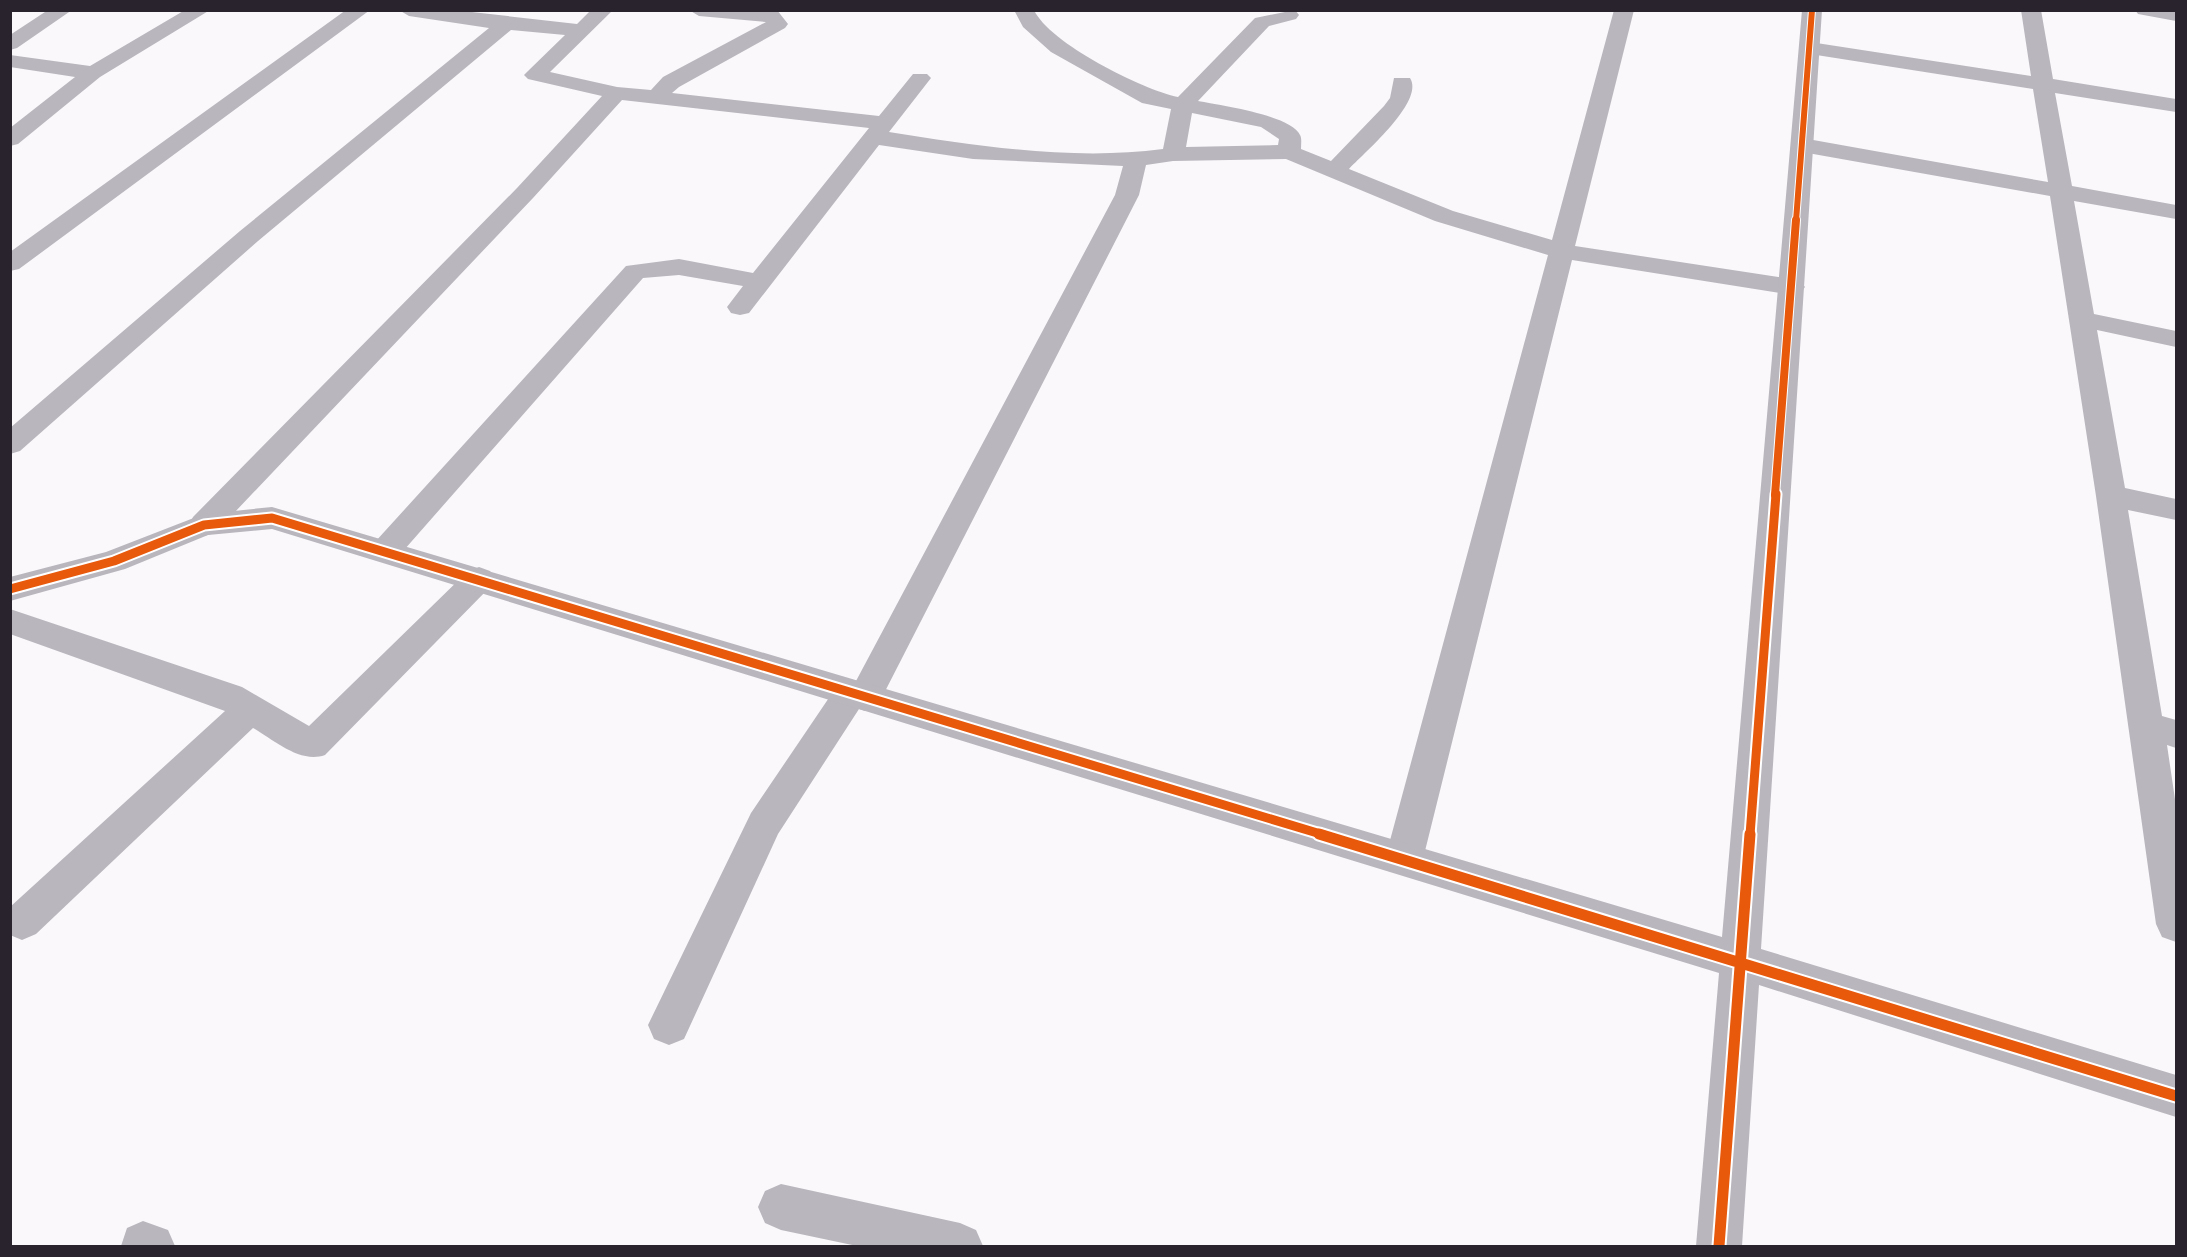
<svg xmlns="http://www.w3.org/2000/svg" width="2187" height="1257" viewBox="0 0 2187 1257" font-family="'PT Serif',serif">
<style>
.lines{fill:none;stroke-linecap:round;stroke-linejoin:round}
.minor{fill:#b9b6bd;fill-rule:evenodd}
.tertiary{fill:#b9b6bd;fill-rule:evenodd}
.cycleway-far3-casing{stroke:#fff;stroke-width:8}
.cycleway-far2-casing{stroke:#fff;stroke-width:10}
.cycleway-far1-casing{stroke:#fff;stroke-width:13}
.cycleway-casing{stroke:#fff;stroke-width:15}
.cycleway-far3{stroke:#e8590c;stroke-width:6}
.cycleway-far2{stroke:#e8590c;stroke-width:8}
.cycleway-far1{stroke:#e8590c;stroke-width:9}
.cycleway{stroke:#e8590c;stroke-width:11}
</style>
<rect width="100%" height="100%" fill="#faf8fb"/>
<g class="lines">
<!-- minor -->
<path class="minor" d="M48 10H72L17 48 10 50V35Z
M185 10H210L100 77 18 144 10 146V128L75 77 10 67V55L90 66Z
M399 10H454L577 24 591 10H613L550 72 617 87 651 90 663 77 766 22 699 16 689 10H777L788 24 785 28 679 87 672 93 879 116 913 74H927L931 78 889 132C978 146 1073 161 1163 149L1171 109 1142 103 1051 52 1023 27 1014 10H1034C1049 43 1143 90 1178 97L1255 18 1295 10 1299 15 1296 19 1269 26 1198 101C1219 105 1291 115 1300 135 1302 138 1301 144 1301 149L1331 161 1384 106 1390 98 1394 78H1410C1425 101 1365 152 1349 169L1453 211 1552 240 1614 10H1634L1575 246 1792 279 1801 282 1805 287 1801 292 1792 295 1572 260 1423 859 1417 871 1404 875 1391 871 1385 859 1548 255 1435 221 1286 159 1173 161 1146 165 1139 195 877 707 865 711 859 709 778 834 684 1039 669 1045 654 1039 648 1025 751 813 839 683 851 679 856 681 1115 195 1123 166 973 159 879 145 749 313 740 315 731 313 727 307 743 286 679 275 643 278 397 558 386 561 375 558 370 550 375 542 626 266 679 259 753 273 869 128 622 100 533 198 215 533 204 536 193 533 189 525 193 517 517 188 602 96 528 79 524 75 528 71 565 35 511 30 258 241 20 451 10 454V428L240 231 489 28 409 16ZM1192 113 1261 127 1279 139 1278 145 1186 147Z
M2021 10H2041L2053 79 2176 99V112L2055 93 2072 186 2176 205V219L2074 201 2094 314 2176 331V347L2097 330 2125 488 2176 499V520L2128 510 2162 716 2176 720V748L2167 745 2176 806V942L2162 937 2156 924 2096 496 2050 196 1802 152 1794 150 1791 145 1794 140 1802 138 2048 182 2033 89 1810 54 1803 52 1800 48 1803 44 1810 42 2031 76Z
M2135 10H2176V21L2138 14Z
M479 567 490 571 495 579 490 587 325 755C300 764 274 740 253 728L36 934 22 940 10 935V907L225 711 10 634V609L242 687 309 726 468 571Z
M781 1184 960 1223 976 1230 983 1246H857L781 1230 765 1223 758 1207 765 1191Z
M143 1221 168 1230 175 1246H121L127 1228Z"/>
<!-- tertiary -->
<path class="tertiary" d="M346 10H370L19 269 10 271V252Z
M1802 10H1822L1761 949 2176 1075V1117L1759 985 1742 1246H1696L1719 973 272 529 208 535 125 569 10 601V577L106 552 204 514 272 507 1722 937Z"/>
<defs>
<path id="cycleway-far3" d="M1796 221 1812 10"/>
<path id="cycleway-far2" d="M1775 495 1796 220"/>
<path id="cycleway-far1" d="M10 589 114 561 204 525 272 518 1324 835
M1750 835 1776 494"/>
<path id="cycleway" d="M1319 834 2176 1096
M1719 1246 1750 834"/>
</defs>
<!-- cycleway-far3 casing -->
<use href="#cycleway-far3" class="cycleway-far3-casing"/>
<!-- cycleway-far2 casing -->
<use href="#cycleway-far2" class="cycleway-far2-casing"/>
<!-- cycleway-far1 casing -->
<use href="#cycleway-far1" class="cycleway-far1-casing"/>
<!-- cycleway casing -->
<use href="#cycleway" class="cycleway-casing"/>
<!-- cycleway-far3 -->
<use href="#cycleway-far3" class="cycleway-far3"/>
<!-- cycleway-far2 -->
<use href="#cycleway-far2" class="cycleway-far2"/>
<!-- cycleway-far1 -->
<use href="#cycleway-far1" class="cycleway-far1"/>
<!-- cycleway -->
<use href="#cycleway" class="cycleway"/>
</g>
<!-- border -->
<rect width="2187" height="1257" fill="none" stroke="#28232d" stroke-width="24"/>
</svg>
